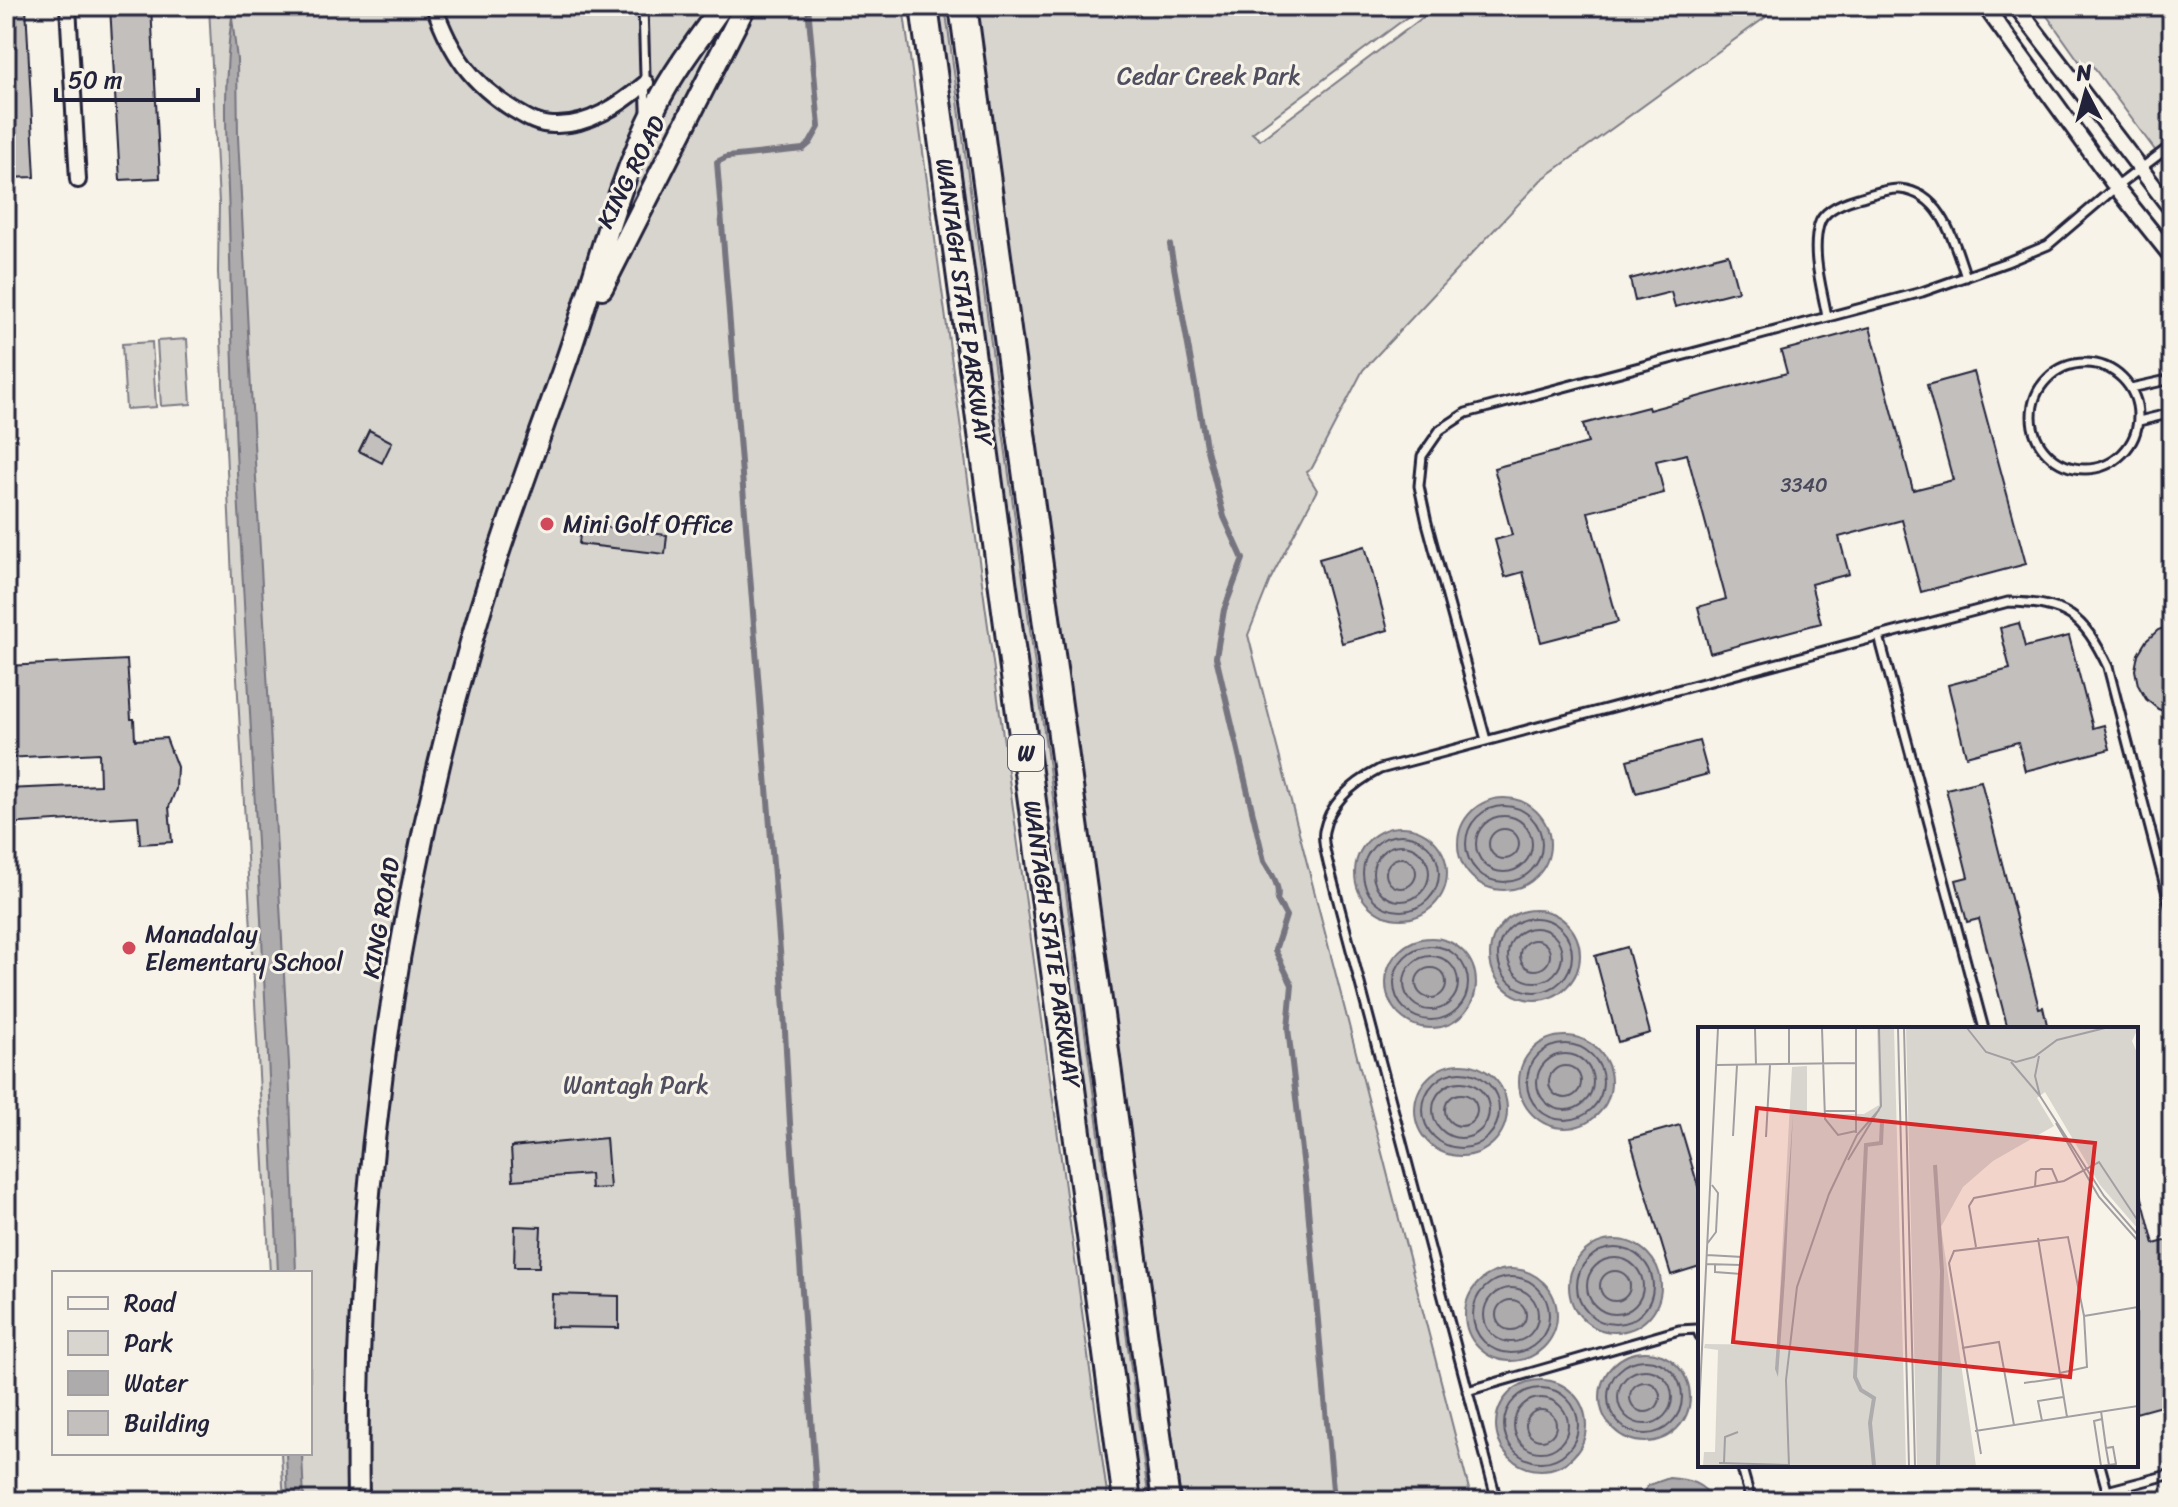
<svg xmlns="http://www.w3.org/2000/svg" width="2178" height="1507" viewBox="0 0 2178 1507" font-family="Sriracha,sans-serif">
<style>
.green{fill:#d8d5cf;stroke:#7d7c85;stroke-width:2}
.water{fill:#aeabad;stroke:#76747f;stroke-width:2}
.lines{fill:none;stroke-linecap:round;stroke-linejoin:round}
.shore{stroke:#5a5969;stroke-width:2}
.stream{stroke:#76747f;stroke-width:6}
.building{fill:#c2bfbd;stroke:#22223b;stroke-width:2}
.lane-casing{stroke:#22223b;stroke-width:13}
.street-casing{stroke:#22223b;stroke-width:20}
.secondary-casing{stroke:#22223b;stroke-width:26}
.highway-casing{stroke:#22223b;stroke-width:32}
.lane{stroke:#f7f3e8;stroke-width:7}
.street{stroke:#f7f3e8;stroke-width:14}
.secondary{stroke:#f7f3e8;stroke-width:20}
.highway{stroke:#f7f3e8;stroke-width:26}
.poi-dot{fill:#d1495b;stroke:#f7f3e8;stroke-width:3}
.labels{text-anchor:middle;dominant-baseline:central;stroke-width:6;stroke-linejoin:round;paint-order:stroke}
.number-label{font-size:20px;fill:#4a495c}
.shield{fill:#f7f3e8;stroke:#62616f;stroke-width:2}
.shield-label{font-size:22px;font-weight:bold;fill:#22223b}
.park-label{font-size:24px;fill:#504f60;stroke:#f7f3e8}
.street-label{font-size:24px;fill:#22223b;stroke:#f7f3e8}
.poi-label{font-size:24px;fill:#22223b;stroke:#f7f3e8;text-anchor:start}
.inset-river{fill:none;stroke:#aeabad;stroke-width:4}
.inset-road{fill:none;stroke:#a29fa3;stroke-width:2}
.view{fill:#d62828;fill-opacity:0.15;stroke:#d62828;stroke-width:4}
.inset-edge{fill:none;stroke:#22223b;stroke-width:4}
</style>
<rect width="100%" height="100%" fill="#f7f3e8"/>
<filter id="ink" filterUnits="userSpaceOnUse"><feTurbulence type="fractalNoise" baseFrequency=".0125" numOctaves="2"/><feDisplacementMap in="SourceGraphic" scale="16" xChannelSelector="R" yChannelSelector="G"/><feConvolveMatrix kernelMatrix="1 2 1 2 8 2 1 2 1" color-interpolation-filters="sRGB"/></filter>
<g filter="url(#ink)">
<!-- green -->
<path class="green" d="M209 6H903L1108 1501H284L281 1453H310V1273H270L234 623 218 272 219 203Z
M936 6H945L1149 1501H1139Z
M976 6H1422L1252 133 1260 140 1438 6H1781L1541 180 1363 370 1312 468 1306 472 1317 490 1270 580 1248 635 1472 1501H1181Z
M2040 6H2172V173L2091 64 2084 68Z
M187 339 191 404 161 406 157 341Z
M152 342 156 407 126 409 122 344Z"/>
<!-- water -->
<path class="water" d="M232 17 237 60 238 137 251 390 289 1064 296 1273H278C267 1006 251 739 237 472 233 387 231 303 229 219 227 152 222 83 232 17Z
M1458 844a46 46 0 1 1 92 0a46 46 0 1 1-92 0Z
M1355 873a46 46 0 1 1 92 0a46 46 0 1 1-92 0Z
M1490 955a45 45 0 1 1 90 0a45 45 0 1 1-90 0Z
M1386 983a45 45 0 1 1 90 0a45 45 0 1 1-90 0Z
M1519 1082a46 46 0 1 1 92 0a46 46 0 1 1-92 0Z
M1415 1110a46 46 0 1 1 92 0a46 46 0 1 1-92 0Z
M1569 1286a46 46 0 1 1 92 0a46 46 0 1 1-92 0Z
M1465 1315a46 46 0 1 1 92 0a46 46 0 1 1-92 0Z
M1600 1397a45 45 0 1 1 90 0a45 45 0 1 1-90 0Z
M1496 1425a45 45 0 1 1 90 0a45 45 0 1 1-90 0Z
M286 1453H302L304 1501H288Z
M1669 1478C1688 1479 1704 1483 1714 1501H1635L1649 1485Z"/>
<g class="lines">
<!-- shore -->
<path class="shore" d="M1466 844a38 38 0 1 1 76 0a38 38 0 1 1-76 0Z
M1476 844a28 28 0 1 1 56 0a28 28 0 1 1-56 0Z
M1489 844a15 15 0 1 1 30 0a15 15 0 1 1-30 0Z
M1363 873a38 38 0 1 1 76 0a38 38 0 1 1-76 0Z
M1373 873a28 28 0 1 1 56 0a28 28 0 1 1-56 0Z
M1386 873a15 15 0 1 1 30 0a15 15 0 1 1-30 0Z
M1498 955a37 37 0 1 1 74 0a37 37 0 1 1-74 0Z
M1508 955a27 27 0 1 1 54 0a27 27 0 1 1-54 0Z
M1520 955a15 15 0 1 1 30 0a15 15 0 1 1-30 0Z
M1394 983a37 37 0 1 1 74 0a37 37 0 1 1-74 0Z
M1404 983a27 27 0 1 1 54 0a27 27 0 1 1-54 0Z
M1416 983a15 15 0 1 1 30 0a15 15 0 1 1-30 0Z
M1527 1082a38 38 0 1 1 76 0a38 38 0 1 1-76 0Z
M1537 1082a28 28 0 1 1 56 0a28 28 0 1 1-56 0Z
M1549 1082a16 16 0 1 1 32 0a16 16 0 1 1-32 0Z
M1423 1110a38 38 0 1 1 76 0a38 38 0 1 1-76 0Z
M1433 1110a28 28 0 1 1 56 0a28 28 0 1 1-56 0Z
M1445 1110a16 16 0 1 1 32 0a16 16 0 1 1-32 0Z
M1577 1286a38 38 0 1 1 76 0a38 38 0 1 1-76 0Z
M1587 1286a28 28 0 1 1 56 0a28 28 0 1 1-56 0Z
M1600 1286a15 15 0 1 1 30 0a15 15 0 1 1-30 0Z
M1473 1315a38 38 0 1 1 76 0a38 38 0 1 1-76 0Z
M1484 1315a27 27 0 1 1 54 0a27 27 0 1 1-54 0Z
M1496 1315a15 15 0 1 1 30 0a15 15 0 1 1-30 0Z
M1608 1397a37 37 0 1 1 74 0a37 37 0 1 1-74 0Z
M1618 1397a27 27 0 1 1 54 0a27 27 0 1 1-54 0Z
M1630 1397a15 15 0 1 1 30 0a15 15 0 1 1-30 0Z
M1504 1425a37 37 0 1 1 74 0a37 37 0 1 1-74 0Z
M1514 1425a27 27 0 1 1 54 0a27 27 0 1 1-54 0Z
M1526 1425a15 15 0 1 1 30 0a15 15 0 1 1-30 0Z"/>
<!-- stream -->
<path class="stream" d="M808 6 819 127 810 143 803 149 727 157 717 162 782 976 790 1123 817 1501
M1170 245 1206 446 1224 517 1243 559 1224 610 1216 657 1264 861C1271 873 1281 886 1277 900L1286 916 1275 950 1292 985 1288 1028 1306 1186 1334 1501"/>
</g>
<!-- building -->
<path class="building" d="M6 6H26L35 177 6 178V163H9Z
M110 6H151L160 178 120 180Z
M1728 254 1738 291 1675 307 1671 292 1635 301 1630 279Z
M1870 327 1913 490 1953 480 1927 385 1974 372 2026 564 1921 592 1902 520 1839 537 1849 574 1811 584 1821 623 1710 653 1698 607 1726 599 1687 454 1656 461 1664 493 1588 512 1618 622 1541 642 1523 572 1505 577 1495 540 1512 535 1494 468 1588 443 1583 424 1648 407 1649 410 1787 373 1781 351Z
M369 430 392 442 382 463 359 451Z
M581 524 667 535 665 554 579 544Z
M1365 546 1388 630 1342 643 1319 559Z
M2019 623 2025 647 2069 636 2093 728 2104 725 2110 749 2025 771 2018 742 1966 756 1948 685 2010 669 2000 628Z
M2172 625V714L2158 709 2146 699 2138 685 2135 670 2138 654 2146 641 2158 630Z
M127 660 131 719H134L135 740 166 738 177 767 176 789 169 807 172 842 140 844 138 816 6 824V789L100 785 99 753 6 758V666Z
M1699 741 1708 774 1636 793 1627 760Z
M1981 781 2039 1008 2043 1007 2048 1029H2008L1979 919 1967 922 1956 880 1968 877 1946 789Z
M1627 947 1650 1033 1618 1042 1595 956Z
M1680 1125 1700 1193V1266L1671 1275 1630 1139Z
M606 1138 610 1188 591 1189 590 1174 513 1180 511 1147Z
M2141 1194 2154 1244 2172 1239V1403L2136 1413V1195Z
M515 1226 541 1227 539 1267H514Z
M552 1294 619 1296V1328L551 1327Z"/>
<g class="lines">
<defs>
<path id="lane" d="M643 6 646 110
M1827 317C1822 288 1811 254 1819 225 1823 210 1844 202 1858 198 1870 195 1887 188 1900 189 1943 193 1954 243 1966 277
M2032 416a53 53 0 1 1 106 0a53 53 0 1 1-106 0Z
M2131 388 2172 379
M2139 421 2172 413
M1879 636 1984 1029
M1486 740 1427 523 1419 486 1422 456 1440 430 1466 413 1922 292 2007 262 2048 245 2116 187 2172 145
M1467 1391 1679 1330 1697 1329 1700 1336
M1741 1465 1751 1501
M2100 1465 2110 1501
M2107 1491 2172 1474
M1497 1501 1328 863C1326 854 1322 840 1324 831 1330 801 1355 782 1380 769L2008 602C2067 603 2083 615 2108 667L2172 913"/>
<path id="street" d="M68 6 78 180
M434 6C451 54 471 83 514 110 527 118 538 125 553 125 588 127 621 104 646 83
M1985 6 2116 187 2172 257
M2016 6 2172 210"/>
<path id="secondary" d="M602 288 745 6
M358 1501C353 1208 392 917 473 635 499 543 534 453 566 362 596 276 616 185 657 104 675 69 699 38 722 6"/>
<path id="highway" d="M924 6 1127 1501
M963 6 1166 1501"/>
</defs>
<!-- lane casing -->
<use href="#lane" class="lane-casing"/>
<!-- street casing -->
<use href="#street" class="street-casing"/>
<!-- secondary casing -->
<use href="#secondary" class="secondary-casing"/>
<!-- highway casing -->
<use href="#highway" class="highway-casing"/>
<!-- lane -->
<use href="#lane" class="lane"/>
<!-- street -->
<use href="#street" class="street"/>
<!-- secondary -->
<use href="#secondary" class="secondary"/>
<!-- highway -->
<use href="#highway" class="highway"/>
</g>
</g>
<!-- markers -->
<g class="poi-dot">
<circle cx="547" cy="524" r="8"/>
<circle cx="129" cy="948" r="8"/>
</g>
<g class="labels">
<!-- number labels -->
<g class="number-label">
<text x="1804" y="485">3340</text>
</g>
<!-- shield labels -->
<rect class="shield" x="1008" y="735" width="36" height="36" rx="6"/>
<g class="shield-label">
<text x="1026" y="753">W</text>
</g>
<!-- park labels -->
<g class="park-label">
<text x="1209" y="76">Cedar Creek Park</text>
<text x="636" y="1085">Wantagh Park</text>
</g>
<!-- street labels -->
<g class="street-label">
<text transform="translate(631 172) rotate(-63)">KING ROAD</text>
<text transform="translate(964 302) rotate(82)">WANTAGH STATE PARKWAY</text>
<text transform="translate(381 918) rotate(-80)">KING ROAD</text>
<text transform="translate(1052 944) rotate(82)">WANTAGH STATE PARKWAY</text>
</g>
<!-- poi labels -->
<g class="poi-label">
<text x="563" y="524">Mini Golf Office</text>
<text x="145" y="934">Manadalay<tspan x="145" dy="28">Elementary School</tspan></text>
</g>
</g>
<!-- overview -->
<g transform="translate(1698 1027)">
<rect width="440" height="440" fill="#f7f3e8"/>
<path d="M179 1H196L208 439H5L6 425H17L20 323 6 321 7 317 79 318 94 40 109 39V87H166L181 78ZM208 1H440L434 14 440 28V202L402 158 347 65 339 71 356 99 295 134 265 160 243 200 278 439H219Z" fill="#d8d5cf"/>
<path d="M95 87 87 251 80 350 77 342Z" fill="#aeabad"/>
<path class="inset-river" d="M237 138 244 244 240 439M176 439 172 396 176 371 163 363 157 350 168 118 183 116 184 94"/>
<path class="inset-road" d="M57 1 58 38M91 1V37M124 1 127 92 140 108 158 104M158 1V106M200 1 211 439M206 1 217 439M269 1 288 25 318 35 336 30 359 13 407 1M341 29 337 49 342 69M313 35 342 69 406 169 440 208M19 38 158 36M126 84H159M358 96 401 170 440 214M35 109 39 38M68 110 72 38M150 133 183 79 181 1M337 160 338 145 343 142H354L360 156M340 211 369 390M9 217 18 205 20 166 14 158M278 220 271 179 276 171 366 154 401 135 440 194M8 237 43 238 44 230 9 228M17 237V245L43 247V238M386 289 440 280M264 321 301 315 316 398M326 356 362 351M403 384 408 421 411 438 418 437 415 420 408 421M404 392 396 394 403 439 410 438M344 394 340 374 365 370M0 402 20 1M277 404 440 379M283 427 251 236 256 224 370 210 386 289 389 340 362 346M21 436 91 438M26 436 27 410 40 405M91 439 88 353 99 260 131 167 159 108 181 83"/>
<path class="view" d="M59 81 397 116 372 350 35 315Z"/>
<rect width="440" height="440" class="inset-edge"/>
</g>
<!-- margin -->
<rect width="2178" height="1507" fill="none" stroke="#f7f3e8" stroke-width="32"/>
<rect x="16" y="16" width="2146" height="1475" fill="none" stroke="#22223b" stroke-width="3" filter="url(#ink)"/>
<!-- legend -->
<rect x="52" y="1271" width="260" height="184" fill="#f7f3e8" stroke="#a29fa3" stroke-width="2"/>
<rect x="68" y="1297" width="40" height="12" fill="#f7f3e8" stroke="#a29fa3" stroke-width="2"/>
<text x="124" y="1311" font-size="24" fill="#22223b">Road</text>
<rect x="68" y="1331" width="40" height="24" fill="#d8d5cf" stroke="#a29fa3" stroke-width="2"/>
<text x="124" y="1351" font-size="24" fill="#22223b">Park</text>
<rect x="68" y="1371" width="40" height="24" fill="#aeabad" stroke="#a29fa3" stroke-width="2"/>
<text x="124" y="1391" font-size="24" fill="#22223b">Water</text>
<rect x="68" y="1411" width="40" height="24" fill="#c2bfbd" stroke="#a29fa3" stroke-width="2"/>
<text x="124" y="1431" font-size="24" fill="#22223b">Building</text>
<!-- north arrow -->
<g transform="translate(2086 92) rotate(354)" stroke="#f7f3e8" stroke-width="6" paint-order="stroke">
<path d="M0-6L14 30L0 20L-14 30Z" fill="#22223b"/>
<text y="-12" font-size="22" font-weight="bold" text-anchor="middle" fill="#22223b">N</text>
</g>
<!-- scale -->
<path d="M56 88v12h142v-12" fill="none" stroke="#22223b" stroke-width="4"/>
<text x="68" y="88" font-size="24" fill="#22223b" stroke="#f7f3e8" stroke-width="6" paint-order="stroke">50 m</text>
</svg>
